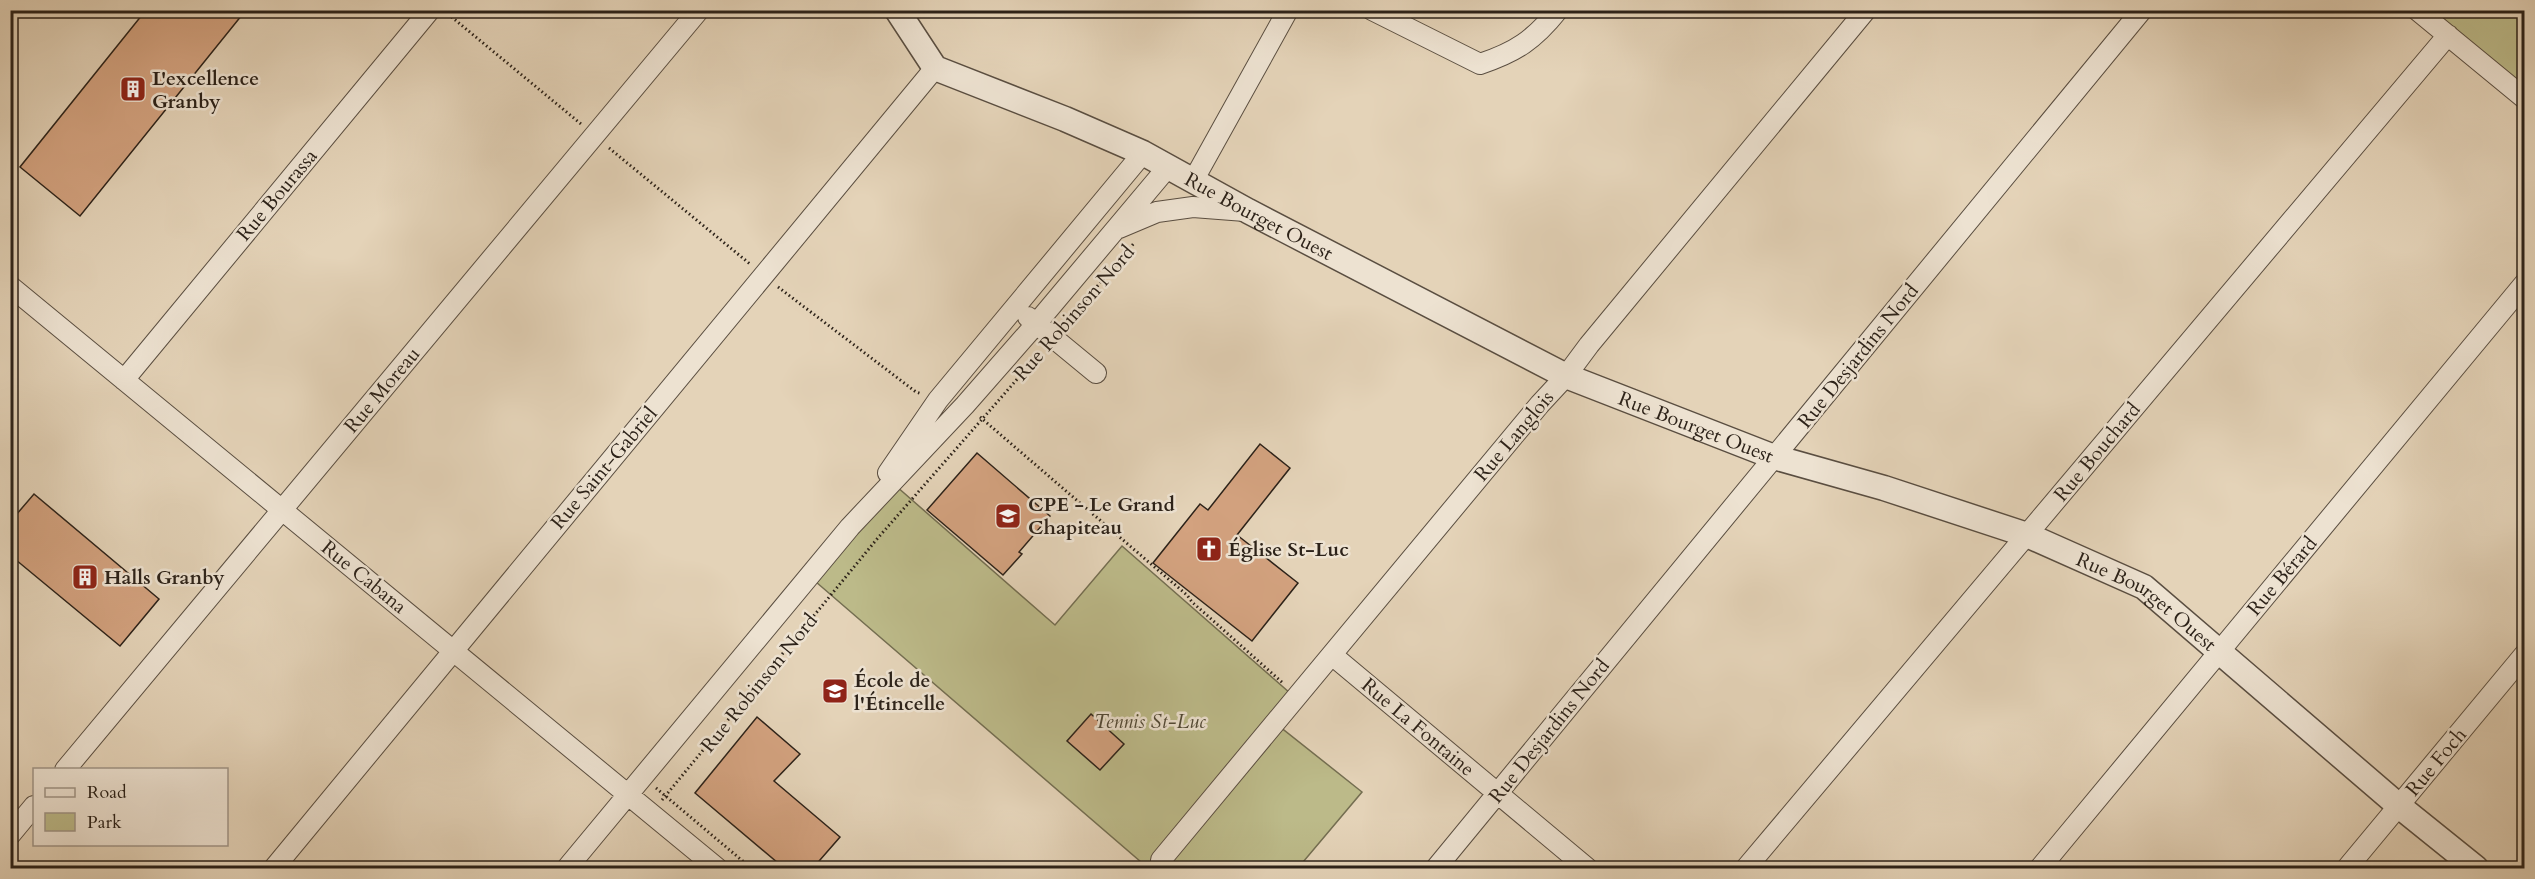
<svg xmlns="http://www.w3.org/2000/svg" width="2535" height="879" viewBox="0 0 2535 879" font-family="Cardo,serif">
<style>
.green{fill:#bcba89;stroke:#746e51;stroke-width:1.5}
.building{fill:#d3a27f;stroke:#2c2219;stroke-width:1.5}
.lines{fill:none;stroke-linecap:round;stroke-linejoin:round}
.minor-casing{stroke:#5a4e41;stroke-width:22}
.tertiary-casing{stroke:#5a4e41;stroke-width:27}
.path{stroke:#2c2219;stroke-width:3;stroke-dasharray:1.5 3;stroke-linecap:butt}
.minor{stroke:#ede2d1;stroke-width:20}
.tertiary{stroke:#ede2d1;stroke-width:24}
.labels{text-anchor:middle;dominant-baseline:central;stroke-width:5;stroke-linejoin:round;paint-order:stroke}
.poi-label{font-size:20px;font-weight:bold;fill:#2c2219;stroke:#ede2d1;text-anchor:start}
.street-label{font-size:20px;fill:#2c2219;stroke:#ede2d1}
.park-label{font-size:20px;font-style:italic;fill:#504835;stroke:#ede2d1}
</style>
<rect width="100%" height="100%" fill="#e4d3b8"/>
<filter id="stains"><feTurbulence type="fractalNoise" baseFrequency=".00333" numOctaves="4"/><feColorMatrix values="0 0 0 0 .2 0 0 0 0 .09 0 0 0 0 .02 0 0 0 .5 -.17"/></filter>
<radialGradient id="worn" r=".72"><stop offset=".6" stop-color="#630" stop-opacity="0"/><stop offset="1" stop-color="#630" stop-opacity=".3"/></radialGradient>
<!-- green -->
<path class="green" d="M2417 11H2524V98Z
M896 486 1055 625 1122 546 1298 700 1279 726 1362 792 1298 868H1148L816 582Z"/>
<!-- building -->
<path class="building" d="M146 10H246L80 216 20 167Z
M1260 444 1290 468 1237 535 1298 583 1252 641 1153 563 1200 504 1208 510Z
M977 453 1050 516 1019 552 1022 554 1003 575 927 510Z
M34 494 159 599 120 646 10 555V522Z
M1091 714 1124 744 1100 770 1067 741Z
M757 717 800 754 774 781 840 837 813 868H784L695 793Z"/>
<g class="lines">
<defs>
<path id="minor" d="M1372 10 1480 64C1516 52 1534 40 1558 10
M2417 10 2524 98
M1193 181 1288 10
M1119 228 1157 212 1193 207 1245 211
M10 286 717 868
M1028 317 1096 373
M124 380 430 10
M888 473 938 400 1143 153
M1332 655 1587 868
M65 770 699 10
M10 835 34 806
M1161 860 1540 404 1566 376 1589 345 1866 10
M274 868 935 68
M567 868 850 527 965 405 1036 324 1167 168
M1436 868 2142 10
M1746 868 2448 35
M2040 868 2524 284
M2347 868 2524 655"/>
<g id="tertiary">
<path id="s1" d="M897 10 935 68 1065 119 1143 153 1248 211 1566 376 1774 457 1884 488 2027 535 2144 587 2399 806 2476 868"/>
</g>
</defs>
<!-- minor casing -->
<use href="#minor" class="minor-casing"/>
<!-- tertiary casing -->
<use href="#tertiary" class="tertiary-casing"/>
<!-- path -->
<path class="path" d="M448 14 581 124
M609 148 750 264
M778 287 916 392 922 394
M1065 324 1135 242
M980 417 1187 595 1192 602 1283 683
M656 788 751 868
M662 800 877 539 1041 352"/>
<!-- minor -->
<use href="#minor" class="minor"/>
<!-- tertiary -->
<use href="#tertiary" class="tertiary"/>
</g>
<!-- icons -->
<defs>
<symbol id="building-square" viewBox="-11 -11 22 22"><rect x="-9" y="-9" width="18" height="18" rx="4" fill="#8f2418" stroke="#ede2d1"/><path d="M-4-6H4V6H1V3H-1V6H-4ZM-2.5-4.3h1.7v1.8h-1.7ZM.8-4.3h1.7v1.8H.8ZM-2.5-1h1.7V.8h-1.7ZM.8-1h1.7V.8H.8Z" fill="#fff"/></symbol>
<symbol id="school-square" viewBox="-11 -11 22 22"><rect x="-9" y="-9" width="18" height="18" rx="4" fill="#8f2418" stroke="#ede2d1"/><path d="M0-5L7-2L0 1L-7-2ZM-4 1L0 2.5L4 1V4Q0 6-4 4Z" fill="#fff"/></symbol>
<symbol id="church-square" viewBox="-11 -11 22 22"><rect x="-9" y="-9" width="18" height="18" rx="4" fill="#8f2418" stroke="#ede2d1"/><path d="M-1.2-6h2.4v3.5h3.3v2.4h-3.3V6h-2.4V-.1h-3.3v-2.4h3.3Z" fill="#fff"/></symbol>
</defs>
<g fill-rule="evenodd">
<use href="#building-square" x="118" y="74" width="30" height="30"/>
<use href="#school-square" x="993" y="501" width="30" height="30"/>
<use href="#church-square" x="1194" y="534" width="30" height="30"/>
<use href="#building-square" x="70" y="562" width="30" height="30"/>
<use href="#school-square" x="820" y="676" width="30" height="30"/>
</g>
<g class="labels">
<!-- poi labels -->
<g class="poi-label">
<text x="152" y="78">L'excellence<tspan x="152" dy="23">Granby</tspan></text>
<text x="1028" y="504">CPE - Le Grand<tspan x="1028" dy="23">Chapiteau</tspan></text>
<text x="1228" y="549">Église St-Luc</text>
<text x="104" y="577">Halls Granby</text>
<text x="854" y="680">École de<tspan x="854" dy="23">l'Étincelle</tspan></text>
</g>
<!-- street labels -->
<g class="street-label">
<text transform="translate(277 195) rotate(-50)">Rue Bourassa</text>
<text stroke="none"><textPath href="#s1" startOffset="426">Rue Bourget Ouest</textPath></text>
<text transform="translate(1074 313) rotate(-49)">Rue Robinson Nord</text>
<text transform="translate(1858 356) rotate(-51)">Rue Desjardins Nord</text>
<text transform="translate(382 390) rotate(-50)">Rue Moreau</text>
<text stroke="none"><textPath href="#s1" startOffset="912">Rue Bourget Ouest</textPath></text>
<text transform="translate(1514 436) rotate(-50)">Rue Langlois</text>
<text transform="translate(2097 452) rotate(-50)">Rue Bouchard</text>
<text transform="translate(604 468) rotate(-50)">Rue Saint-Gabriel</text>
<text transform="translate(2282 576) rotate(-50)">Rue Bérard</text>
<text transform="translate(364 577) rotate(39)">Rue Cabana</text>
<text stroke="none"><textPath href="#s1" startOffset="1398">Rue Bourget Ouest</textPath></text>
<text transform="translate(759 683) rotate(-51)">Rue Robinson Nord</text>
<text transform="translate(1418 727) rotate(40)">Rue La Fontaine</text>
<text transform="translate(1549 731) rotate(-51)">Rue Desjardins Nord</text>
<text transform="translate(2436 762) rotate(-50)">Rue Foch</text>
</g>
<!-- park labels -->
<g class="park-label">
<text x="1150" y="721">Tennis St-Luc</text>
</g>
</g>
<!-- margin -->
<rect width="2535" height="879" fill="none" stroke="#e4d3b8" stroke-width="36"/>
<rect x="12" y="12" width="2511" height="855" fill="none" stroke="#2c2219" stroke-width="3"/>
<rect x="18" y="18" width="2499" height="843" fill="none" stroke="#2c2219" stroke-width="1.5"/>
<!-- legend -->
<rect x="33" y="768" width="195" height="78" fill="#ede2d1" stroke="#a09587" stroke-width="1.5"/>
<rect x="45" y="788" width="30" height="9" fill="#ede2d1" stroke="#a09587" stroke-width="1.5"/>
<text x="87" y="798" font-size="18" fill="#2c2219">Road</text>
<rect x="45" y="813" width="30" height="18" fill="#bcba89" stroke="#a09587" stroke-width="1.5"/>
<text x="87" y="828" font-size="18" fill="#2c2219">Park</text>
<rect width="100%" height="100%" filter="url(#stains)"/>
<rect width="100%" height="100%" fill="url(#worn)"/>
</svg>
